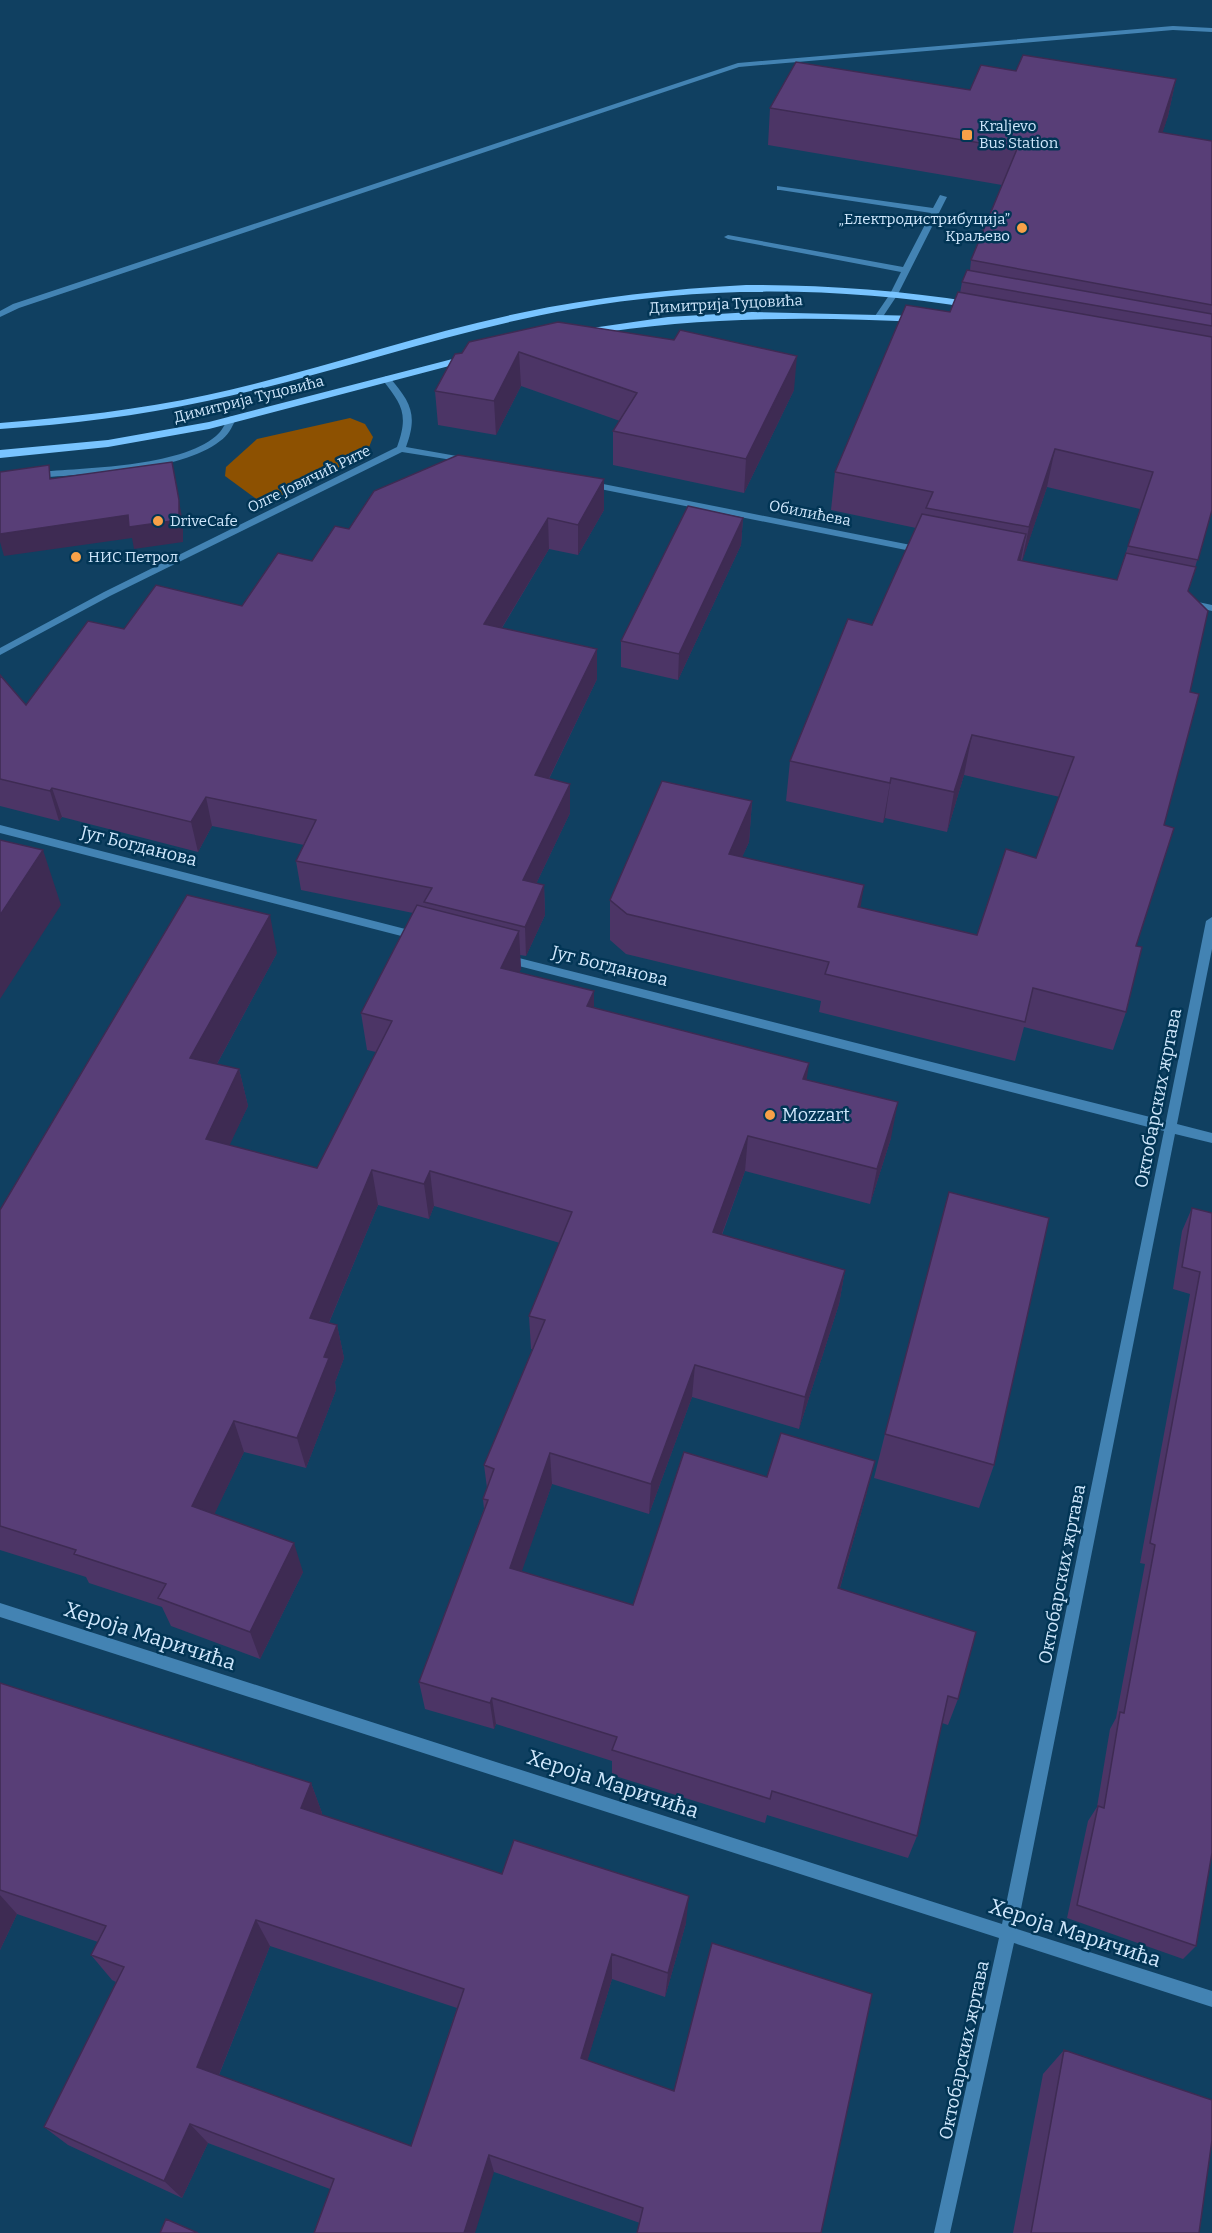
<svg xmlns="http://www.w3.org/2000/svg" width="1212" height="2233" viewBox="0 0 1212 2233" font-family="Bitter,serif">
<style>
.green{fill:#8d5101}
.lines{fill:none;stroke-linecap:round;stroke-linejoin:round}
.service{fill:#4383b3;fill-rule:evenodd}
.minor{fill:#4383b3;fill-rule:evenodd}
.primary{fill:#79c4ff;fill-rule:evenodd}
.wall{fill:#4c3566;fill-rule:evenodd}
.shaded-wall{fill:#3e2b53}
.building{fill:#583e77;stroke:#3e2b53;stroke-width:1.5;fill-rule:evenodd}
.poi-dot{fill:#f7a148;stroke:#023555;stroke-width:2}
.labels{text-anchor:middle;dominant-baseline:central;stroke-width:5;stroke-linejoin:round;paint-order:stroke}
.far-poi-label{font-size:15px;fill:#cfe7fc;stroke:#023555;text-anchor:start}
.far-street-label{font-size:15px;fill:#cfe7fc;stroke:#023555}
.street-label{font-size:18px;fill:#cfe7fc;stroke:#023555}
.poi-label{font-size:18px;fill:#cfe7fc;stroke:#023555;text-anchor:start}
.near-street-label{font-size:21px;fill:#cfe7fc;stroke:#023555}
</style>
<rect width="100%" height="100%" fill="#104061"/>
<!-- green -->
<path class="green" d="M350 418 365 424 373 437 366 455 263 504 225 476 226 467 257 439Z"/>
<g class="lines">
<!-- service -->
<path class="service" d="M1173 26 1212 28V32L1173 30 739 67 19 308 0 317V311L13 304 738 63Z
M777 186 933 208 940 195 947 197 898 294 882 318 879 319 875 316 890 294 901 272 728 239 724 237 728 235 903 267 931 213 780 190H777Z
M232 416 236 419C232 427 228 436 220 441 179 473 88 473 37 478L32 475 37 472C84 468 180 467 216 436 222 431 225 424 229 417Z"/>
<!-- minor -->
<path class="minor" d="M386 376 389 377C411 402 418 415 406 447L468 458 471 459V463L402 452 110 596 0 655V648L104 592 397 447C409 414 402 405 382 379Z
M588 481 921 547 926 550 921 553 585 486 583 484Z
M1189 600 1212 605V611L1186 605 1184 603Z
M0 825 417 932 423 936 417 940 0 833Z
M1212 917V949L1177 1124 1212 1133V1143L1175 1134 1017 1929 1212 1991V2007L1014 1943 950 2233H934L999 1938 0 1617V1603L1002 1924 1164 1131 507 963 501 959 507 955 1166 1121 1206 921Z"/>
<!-- primary -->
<path class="primary" d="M746 285C822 285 897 290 973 302L978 305 973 308C840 287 705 285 573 309 448 331 330 375 207 401 138 416 70 424 0 429V423C70 417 139 410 207 395 313 372 415 335 520 313 595 297 670 289 746 285Z
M752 312 920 316 925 319 920 322C807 316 697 317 585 335L580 332 585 329 668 317Z
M468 355 472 356V360L209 429 108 447 0 458V450L108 440 209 422Z"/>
</g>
<!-- wall -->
<path class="wall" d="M1016 71 1176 79 1168 116 1162 133 1212 141V510L1188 591 1190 692 1164 825 1136 946 1126 1012 1113 1050 1024 1027 1015 1061 819 1012 821 1001 626 954 610 940V900L752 801 749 842 742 857 860 908 977 935 1036 858 1060 797 964 775 947 832 885 818 883 823 786 801 790 761 872 625 916 528 831 510 835 472 950 312 960 293 962 282 970 270 971 260 1002 185 768 145 770 108 970 90ZM1047 487 1140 509 1117 580 1022 561Z
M469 342 794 390 744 493 613 465V431L620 421 521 386 496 435 438 425 435 391 462 353Z
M604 510 578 555 549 549 502 628 597 649V679L549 779 570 813 536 884 544 885 545 915 526 956 520 955 521 969 519 972 594 1007 806 1080 891 1138 870 1204 745 1171 722 1235 845 1270 839 1304 799 1429 692 1397 649 1514 552 1484 521 1572 633 1605 767 1477 867 1492 840 1588 958 1699 948 1725 942 1723 917 1836 908 1858 767 1815 765 1823 612 1775V1761L496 1724 494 1729 425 1709 419 1682 484 1509 483 1499 487 1488 484 1465 533 1349H531L529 1316 560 1243 434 1206 429 1219 378 1205 329 1323 337 1325 344 1358 335 1382 336 1390 306 1468 244 1452 214 1514 303 1572 260 1659 171 1626 162 1607 89 1583 86 1577 0 1550V1210L277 953 217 1064 239 1069 248 1106 229 1145 317 1168 376 1052 367 1050 361 1013 413 913 301 890 296 861 304 845 212 826 198 852 62 817 59 821 0 806V675L26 705 124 629 242 606 312 561 349 529Z
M743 518 741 545 678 680 621 667V641Z
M1192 1208 1212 1213 1196 1946 1183 1959 1067 1918 1088 1821 1097 1807 1110 1729 1116 1718 1145 1564 1140 1563 1190 1294 1173 1289 1182 1231Z
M885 1434 994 1465 979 1508 874 1478Z
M0 1683 311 1783 322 1813V1815L502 1874 686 1923 665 1997 612 1979 587 2061 674 2091 640 2223 494 2172 330 2189 208 2143 182 2198 68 2145 44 2127 116 1982 112 1980 91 1955 98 1942 17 1914 0 1950ZM270 1946 457 2008 411 2146 219 2075Z
M1064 2050 1199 2233H1013L1043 2074Z"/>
<!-- shaded-wall -->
<path class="shaded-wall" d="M1176 79 1168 116 1151 169 1159 132Z
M519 352 521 386 496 435 494 401Z
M797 356 794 390 744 493 746 459Z
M1055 449 1047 487 1021 565 1029 527Z
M172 462 183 523V542L134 549 132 538 4 556 0 542V534L128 515Z
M604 479V510L578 555V525Z
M548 518 549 549 486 654 484 624Z
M743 518 741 545 678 680 679 654Z
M1026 534 1018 575V560Z
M597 649V679L536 805 535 775Z
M972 735 964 775 947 832 954 792Z
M891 778 885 818 883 823 890 783Z
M570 784V813L524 909 523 880Z
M52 788 62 817 59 821 50 791Z
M206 797 212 826 198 852 191 822Z
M752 801 749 842 726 893 729 854Z
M43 850 61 905 0 999V915Z
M544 885 545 915 526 956 525 927Z
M864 885 858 924V907Z
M270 915 277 953 200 1095 190 1058Z
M519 931 521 969 504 1005 501 968Z
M594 991V1028L587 1006Z
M809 1063 804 1100 803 1079Z
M239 1069 248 1106 216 1174 206 1139Z
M898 1102 891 1138 870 1204 877 1169Z
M748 1136 745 1171 710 1266 713 1232Z
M372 1170 378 1205 317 1351 310 1318Z
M430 1171 434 1206 429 1219 424 1184Z
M845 1270 839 1304 799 1429 805 1397Z
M337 1325 344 1358 335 1382 336 1390 306 1468 297 1438 324 1357Z
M695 1365 692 1397 649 1514 651 1484Z
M234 1421 244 1452 204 1536 192 1506Z
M550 1453 552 1484 513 1597 510 1568Z
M875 1461 867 1492 832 1616 838 1588Z
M294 1543 303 1572 260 1659 250 1632Z
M492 1698 496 1724 494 1729 490 1703Z
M311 1783 322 1813 313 1837 301 1808Z
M0 1895 17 1914 0 1950Z
M689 1896 686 1923 665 1997 668 1973Z
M256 1920 270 1946 214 2087 197 2067Z
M612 1954V1979L582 2079 581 2058Z
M190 2124 208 2143 182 2198 164 2181Z
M489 2155 494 2172 475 2233H464Z"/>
<!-- building -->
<path class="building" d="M1023 55 1176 79 1159 132 1212 141V305L971 260 1017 149 770 108 796 62 970 90 981 65 1016 71Z
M967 270 1212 314V326L962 282Z
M958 292 1212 337V510L1198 560 1128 546 1153 472 1055 449 1029 527 926 508 933 492 835 472 906 305 950 312Z
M558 322 674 340 680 330 797 356 746 459 613 431 637 393 519 352 494 401 435 391 455 354 462 353 469 342Z
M458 455 604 479 578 525 548 518 484 624 597 649 535 775 570 784 523 880 544 885 525 927 424 902 432 888 296 861 316 820 206 797 191 822 52 788 50 791 0 779V675L26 705 88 621 124 629 156 585 242 606 278 553 312 561 335 526 349 529 374 491Z
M172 462 179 500V520L129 527 128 515 0 534V472L49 465 50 479Z
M688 506 743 518 679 654 621 641Z
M922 514 1026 534 1018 560 1117 580 1126 553 1196 567 1188 591 1208 611 1190 692 1199 694 1164 825 1174 828 1136 946 1142 947 1126 1012 1033 988 1025 1022 825 974 829 962 627 914 610 900 662 781 752 801 729 854 864 885 858 907 977 935 1006 849 1036 858 1074 757 972 735 954 792 891 778 890 783 790 761 848 619 872 625Z
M0 840 43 850 0 915Z
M187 895 270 915 190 1058 239 1069 206 1139 317 1168 392 1021 361 1013 417 905 519 931 501 968 594 991 587 1006 809 1063 803 1079 898 1102 877 1169 748 1136 713 1232 845 1270 805 1397 695 1365 651 1484 550 1453 510 1568 633 1605 684 1452 767 1477 781 1433 875 1461 838 1588 976 1632 958 1699 948 1696 917 1836 772 1791 770 1799 612 1750 617 1737 492 1698 490 1703 419 1682 488 1500 483 1499 494 1469 484 1465 545 1320 529 1316 572 1212 430 1171 424 1184 372 1170 310 1318 337 1325 324 1357 329 1358 297 1438 234 1421 192 1506 294 1543 250 1632 158 1598 166 1584 74 1554 76 1550 0 1526V1210Z
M949 1192 1049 1218 994 1465 885 1434Z
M1192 1208 1212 1213V1853L1196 1946 1077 1905 1098 1806 1104 1808 1120 1712 1124 1713 1155 1545 1150 1543 1200 1272 1182 1267Z
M0 1683 311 1783 301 1808 502 1874 514 1840 689 1896 668 1973 612 1954 581 2058 674 2091 712 1943 872 1994 821 2233H637L643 2208 489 2155 464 2233H314L334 2179 190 2124 164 2181 44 2127 124 1967 91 1955 106 1926 0 1890ZM256 1920 464 1989 411 2146 197 2067Z
M1064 2050 1212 2100V2140L1199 2233H1031Z
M166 2219 198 2233H160Z"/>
<!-- markers -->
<g class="poi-dot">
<rect x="961" y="129" width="12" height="12" rx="3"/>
<circle cx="1022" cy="228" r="6"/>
<circle cx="158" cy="521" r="6"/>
<circle cx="76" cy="557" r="6"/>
<circle cx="770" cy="1115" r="6"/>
</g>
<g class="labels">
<!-- far-poi labels -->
<g class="far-poi-label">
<text x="979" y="126">Kraljevo<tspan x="979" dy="17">Bus Station</tspan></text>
<text x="1010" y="219" text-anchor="end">„Електродистрибуција”<tspan x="1010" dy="17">Краљево</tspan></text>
<text x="170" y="521">DriveCafe</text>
<text x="88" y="557">НИС Петрол</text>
</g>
<!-- far-street labels -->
<g class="far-street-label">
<text transform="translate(726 304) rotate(-3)">Димитрија Туцовића</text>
<text transform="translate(249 399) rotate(-14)">Димитрија Туцовића</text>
<text transform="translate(309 479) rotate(-26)">Олге Јовичић Рите</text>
<text transform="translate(810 513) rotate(11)">Обилићева</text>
</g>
<!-- street labels -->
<g class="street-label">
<text transform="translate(139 846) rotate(14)">Југ Богданова</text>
<text transform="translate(610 966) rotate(14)">Југ Богданова</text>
<text transform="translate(1158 1098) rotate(-79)">Октобарских жртава</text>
<text transform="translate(1062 1574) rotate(-79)">Октобарских жртава</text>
<text transform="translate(964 2050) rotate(-78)">Октобарских жртава</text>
</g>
<!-- poi labels -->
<g class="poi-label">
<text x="782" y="1115">Mozzart</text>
</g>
<!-- near-street labels -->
<g class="near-street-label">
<text transform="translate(150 1636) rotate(18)">Хероја Маричића</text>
<text transform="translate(613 1784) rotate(18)">Хероја Маричића</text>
<text transform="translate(1075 1933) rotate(18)">Хероја Маричића</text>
</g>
</g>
</svg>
